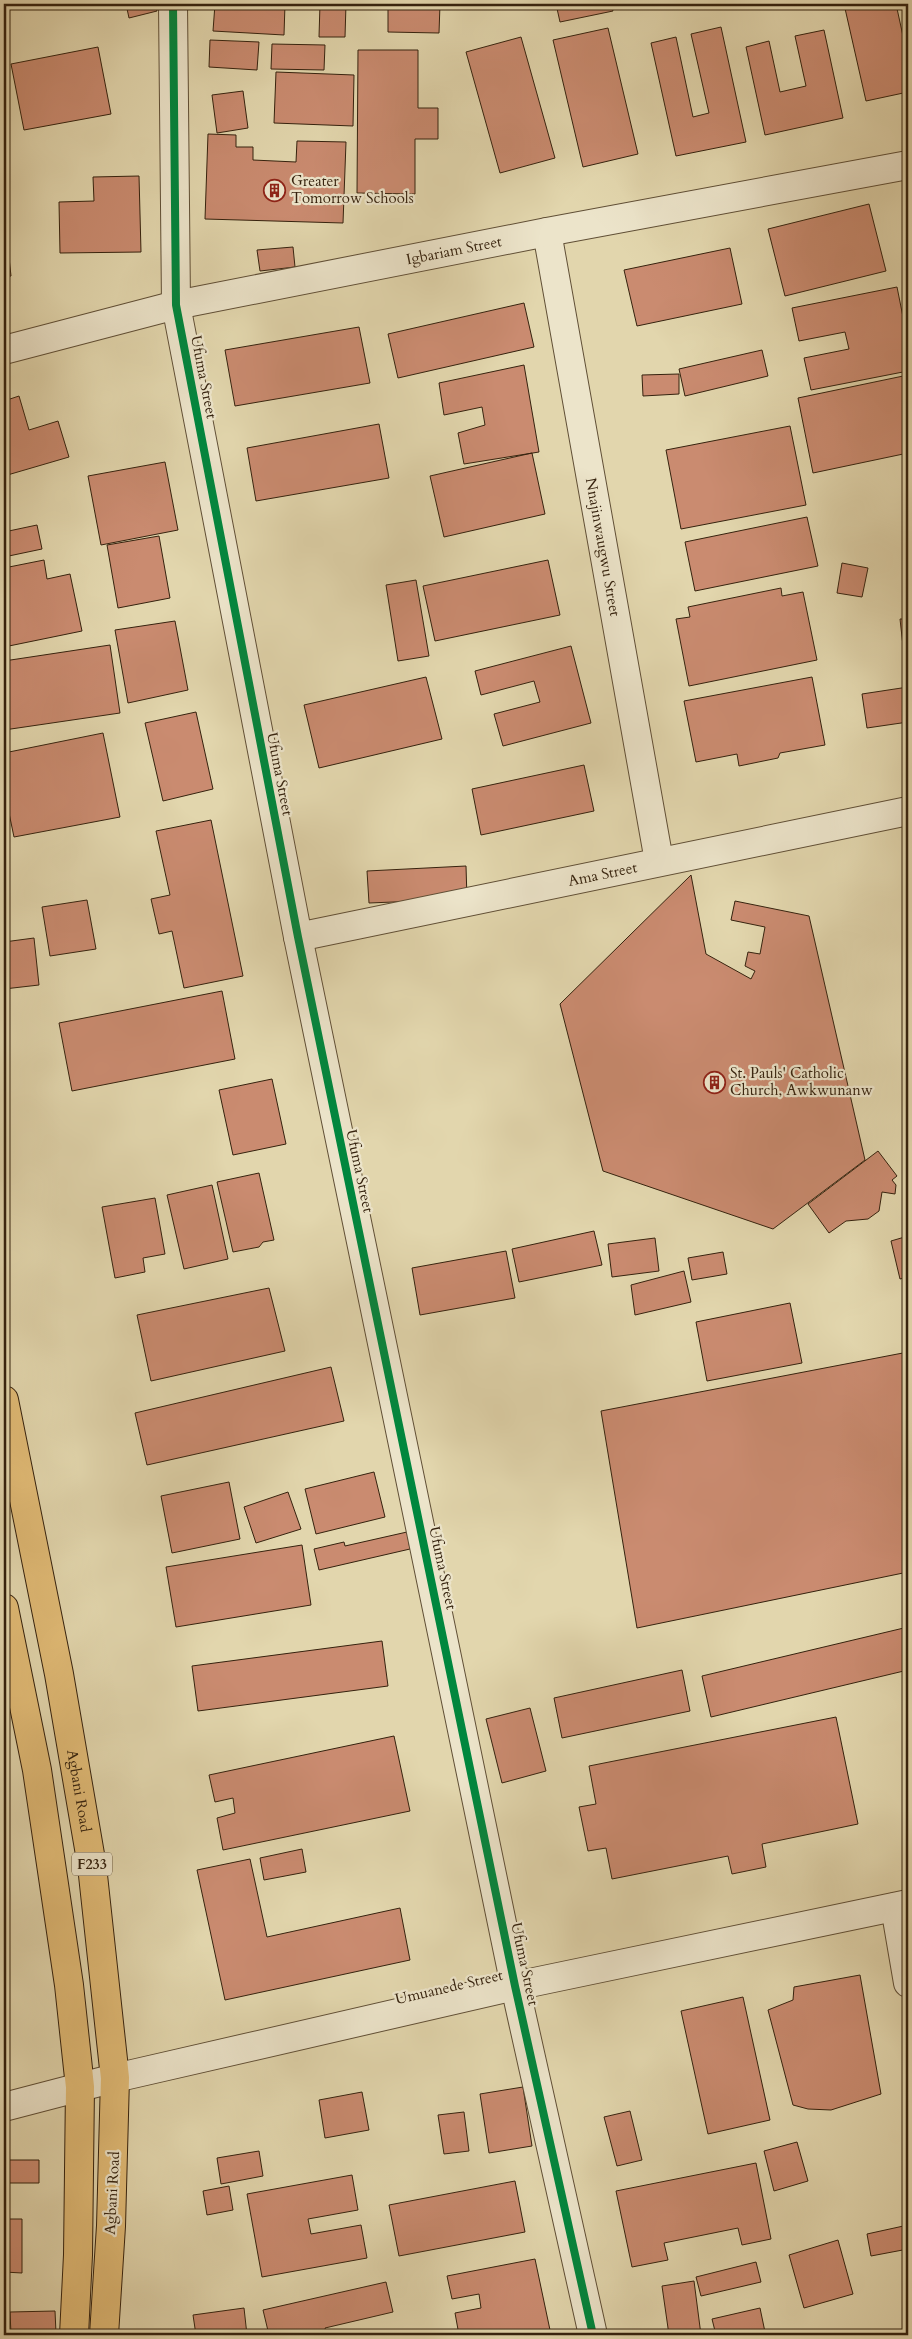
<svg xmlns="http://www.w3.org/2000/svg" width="912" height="2339" viewBox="0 0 912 2339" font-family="Cardo,serif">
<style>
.building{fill:#ca8b70;stroke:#35220e}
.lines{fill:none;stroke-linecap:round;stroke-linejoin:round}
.street-casing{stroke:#604f36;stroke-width:30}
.primary-casing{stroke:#35220e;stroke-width:30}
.street{stroke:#ece4ca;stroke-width:28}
.primary{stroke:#e1bb76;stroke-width:28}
.cycleway-casing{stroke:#ece4ca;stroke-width:11}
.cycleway{stroke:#00873e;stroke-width:8}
.labels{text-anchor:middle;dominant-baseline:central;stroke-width:4.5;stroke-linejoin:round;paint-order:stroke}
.shield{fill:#ece4ca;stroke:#6c5c46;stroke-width:1}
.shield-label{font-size:14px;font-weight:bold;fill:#35220e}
.poi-label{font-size:15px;fill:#35220e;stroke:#ece4ca;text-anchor:start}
.street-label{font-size:15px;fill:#35220e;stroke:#ece4ca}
</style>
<rect width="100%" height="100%" fill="#e2d6ad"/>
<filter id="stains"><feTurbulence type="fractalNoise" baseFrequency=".004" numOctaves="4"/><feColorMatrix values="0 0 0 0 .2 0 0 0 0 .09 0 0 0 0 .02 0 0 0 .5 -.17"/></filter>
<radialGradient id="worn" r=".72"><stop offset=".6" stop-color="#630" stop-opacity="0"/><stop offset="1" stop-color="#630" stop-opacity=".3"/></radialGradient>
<!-- building -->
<path class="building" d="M126 4H155L157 11 129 18Z
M215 4H285L284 35 213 31Z
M320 4H346L345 37H319Z
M388 4H440L439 33 388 32Z
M556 4H611L613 11 560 22Z
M844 4H896L908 59V92L866 101Z
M721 27 746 142 676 156 651 43 676 37 693 117 709 113 691 34Z
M608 28 638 154 583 167 553 40Z
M824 30 843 118 765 135 746 47 769 41 780 92 806 86 795 36Z
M521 37 555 158 500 173 466 52Z
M210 40 259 42 257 70 209 67Z
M272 44 325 45 324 70 271 69Z
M98 47 111 114 24 130 11 64Z
M358 50H418V108H438V139H415V194L357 193Z
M276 72 354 75 353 126 274 123Z
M243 91 248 128 217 133 212 95Z
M208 134 236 135V147H253V160L296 162 297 141 346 142 343 223 205 219Z
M139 176 141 252 60 253 59 202 94 201 93 177Z
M869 204 886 271 785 296 768 229Z
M4 230H6L11 276 4 277Z
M293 247 295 267 260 271 257 250Z
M730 248 742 304 637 326 624 270Z
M897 287 908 342V371L811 390 804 358 849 349 845 332 799 341 792 308Z
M524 303 534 347 398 378 388 334Z
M359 327 370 383 235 406 225 350Z
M762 350 768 376 685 396 679 369Z
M524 365 539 452 464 464 458 433 485 425 482 407 444 415 439 383Z
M679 374V394L643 396 642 375Z
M908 375V453L813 473 798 398Z
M19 396 29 430 58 421 69 457 4 476V401Z
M379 424 389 478 256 501 247 448Z
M790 426 806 505 681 529 666 450Z
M532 453 545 514 444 537 430 476Z
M165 462 178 530 101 545 88 476Z
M807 517 818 566 695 591 685 542Z
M37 525 42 549 4 557V532Z
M159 536 170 598 118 608 107 545Z
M44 560 47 579 70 574 82 631 4 647V568Z
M548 560 560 615 435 641 423 586Z
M842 563 868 568 862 597 837 593Z
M906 568H908V589Z
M416 580 429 656 398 661 386 585Z
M781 588 782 596 803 592 817 660 689 686 676 619 690 617 688 607Z
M900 619H908V663L905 664Z
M175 621 188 690 128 703 115 630Z
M110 645 120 713 4 730V661Z
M571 646 591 723 503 746 494 714 540 702 534 681 481 695 475 671Z
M426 677 442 739 319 768 304 705Z
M812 677 825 745 780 753 778 758 739 766 737 754 696 762 684 701Z
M908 687V722L867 728 862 694Z
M196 712 213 789 163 801 145 723Z
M103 733 120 817 14 837 4 789V753Z
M584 765 594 811 481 835 472 789Z
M211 820 243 976 184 988 172 931 159 934 151 899 170 895 156 831Z
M466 866 467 899 369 903 367 871Z
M691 875 706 954 751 979 755 971 745 966 748 952 760 954 765 927 731 920 735 901 809 916 865 1160 773 1229 603 1171 560 1004Z
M87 900 96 949 50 956 42 907Z
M34 938 39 985 4 989V942Z
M222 991 235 1059 72 1091 59 1023Z
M904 1015 908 1016V1035H904Z
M272 1079 286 1144 233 1155 219 1090Z
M878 1151 897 1176 892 1180 896 1185 895 1194 882 1192 879 1211 868 1219 846 1221 829 1233 808 1204Z
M259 1173 274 1240 263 1242 259 1247 233 1252 217 1182Z
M212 1185 228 1259 184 1269 167 1195Z
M155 1198 165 1254 143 1258 145 1272 115 1278 102 1207Z
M594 1231 602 1265 519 1282 512 1249Z
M908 1236V1277L900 1279 891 1241Z
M655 1238 659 1271 612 1277 608 1244Z
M506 1251 515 1298 420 1315 412 1268Z
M723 1252 727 1274 692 1280 688 1258Z
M684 1271 691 1302 635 1315 631 1285Z
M269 1288 285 1351 151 1381 137 1315Z
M790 1303 802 1363 707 1381 696 1322Z
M908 1352V1572L637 1628 601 1411Z
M331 1367 344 1421 147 1465 135 1413Z
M374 1472 385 1517 316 1534 305 1489Z
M229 1482 240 1539 172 1553 161 1496Z
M288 1492 301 1529 256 1543 244 1507Z
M407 1532 410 1549 319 1570 314 1549 344 1542 345 1546Z
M302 1545 311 1605 176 1627 166 1567Z
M908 1627V1670L711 1717 702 1676Z
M382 1641 388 1686 198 1711 192 1666Z
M682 1670 690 1711 562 1738 554 1698Z
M530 1708 546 1771 502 1783 486 1719Z
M836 1717 858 1824 762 1844 766 1867 732 1874 728 1856 612 1879 606 1848 588 1851 579 1807 596 1804 589 1766Z
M394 1736 410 1811 223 1850 217 1818 235 1813 233 1798 215 1802 209 1775Z
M302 1849 306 1872 264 1880 260 1858Z
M250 1859 267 1937 400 1908 410 1960 225 2000 197 1870Z
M860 1975 881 2094 831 2110 808 2109 793 2105 768 2010 793 2000 794 1987Z
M743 1997 770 2120 708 2134 681 2011Z
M523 2087 532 2146 489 2153 480 2094Z
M362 2092 369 2130 325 2138 319 2100Z
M630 2111 642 2160 617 2166 604 2117Z
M464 2112 469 2151 444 2154 438 2115Z
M797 2142 808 2181 774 2191 764 2151Z
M259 2151 263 2176 221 2184 217 2158Z
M4 2160H39V2183H4Z
M756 2163 771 2239 742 2245 738 2228 664 2243 668 2260 632 2267 616 2191Z
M352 2175 358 2210 308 2219 311 2234 361 2225 367 2258 262 2277 247 2194Z
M515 2181 525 2232 399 2256 389 2205Z
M229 2186 233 2210 207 2215 203 2191Z
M4 2219H22V2273L4 2272Z
M908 2225V2249L871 2256 867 2234Z
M838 2240 853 2294 804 2308 789 2255Z
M535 2259 550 2330 525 2335H459L455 2313 481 2308 479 2294 452 2299 447 2276Z
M756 2262 761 2282 701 2296 696 2277Z
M694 2281 701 2335H669L662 2286Z
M386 2282 393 2312 325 2328 327 2335H269L263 2310Z
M244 2308 247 2335H196L193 2315Z
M760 2308 765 2332 751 2335H716L712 2319Z
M55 2311 56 2333 11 2334 10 2312Z
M375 2330 376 2335H352Z
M908 2330V2335H884Z
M397 2331 398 2335H380Z"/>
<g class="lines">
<defs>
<g id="street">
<path d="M173 4 176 305 298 937 515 1986 593 2335"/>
<path id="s1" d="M547 232 659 861"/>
<path id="s2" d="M4 350 176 305 547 232 908 165"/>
<path id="s3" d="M298 937 908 811"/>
<path d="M895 1907 908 1983"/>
<path d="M4 2107 115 2078 515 1986 908 1904"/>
</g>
<g id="primary">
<path id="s4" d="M4 1400 59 1674 92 1866 115 2078 111 2226 104 2335"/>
<path d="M4 1608 37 1770 69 1985 80 2087 78 2255 74 2335"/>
</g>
</defs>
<!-- street casing -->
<use href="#street" class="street-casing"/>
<!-- primary casing -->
<use href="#primary" class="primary-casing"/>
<!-- street -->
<use href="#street" class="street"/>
<!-- primary -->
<use href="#primary" class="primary"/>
<defs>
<path id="cycleway" d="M173 4 176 305 298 937 515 1986 593 2335"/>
</defs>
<!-- cycleway casing -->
<use href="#cycleway" class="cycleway-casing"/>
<!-- cycleway -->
<use href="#cycleway" class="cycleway"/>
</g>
<!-- icons -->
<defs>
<symbol id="building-ring" viewBox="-11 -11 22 22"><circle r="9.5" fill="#ece4ca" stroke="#8f2418" stroke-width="1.5"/><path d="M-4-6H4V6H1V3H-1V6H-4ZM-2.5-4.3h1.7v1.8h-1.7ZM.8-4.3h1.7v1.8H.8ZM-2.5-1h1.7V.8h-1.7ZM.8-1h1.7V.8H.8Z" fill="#8f2418"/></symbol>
</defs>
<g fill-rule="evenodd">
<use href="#building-ring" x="262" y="178" width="25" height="25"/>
<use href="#building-ring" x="702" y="1070" width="25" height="25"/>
</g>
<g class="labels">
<!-- shield labels -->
<rect class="shield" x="72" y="1852.5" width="40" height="23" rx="4"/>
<g class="shield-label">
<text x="92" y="1864">F233</text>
</g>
<!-- poi labels -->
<g class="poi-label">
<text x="291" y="181">Greater<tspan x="291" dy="17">Tomorrow Schools</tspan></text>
<text x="730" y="1073">St. Pauls' Catholic<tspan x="730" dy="17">Church, Awkwunanw</tspan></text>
</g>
<!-- street labels -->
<g class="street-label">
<text stroke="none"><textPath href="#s2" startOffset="461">Igbariam Street</textPath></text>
<text transform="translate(204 377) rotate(79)">Ufuma Street</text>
<text stroke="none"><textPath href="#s1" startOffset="320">Nnajinwaugwu Street</textPath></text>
<text transform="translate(280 774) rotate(79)">Ufuma Street</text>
<text stroke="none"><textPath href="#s3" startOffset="311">Ama Street</textPath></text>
<text transform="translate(360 1171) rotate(78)">Ufuma Street</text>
<text transform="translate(443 1568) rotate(78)">Ufuma Street</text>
<text stroke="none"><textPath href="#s4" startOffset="398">Agbani Road</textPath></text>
<text transform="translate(525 1964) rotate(78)">Ufuma Street</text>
<text transform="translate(449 1987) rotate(-13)">Umuanede Street</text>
<text transform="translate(112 2193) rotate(-87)">Agbani Road</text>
</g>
</g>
<!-- margin -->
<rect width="912" height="2339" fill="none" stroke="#e2d6ad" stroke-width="20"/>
<rect x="5" y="5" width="902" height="2329" fill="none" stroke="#35220e" stroke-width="2.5"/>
<rect x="10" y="10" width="892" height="2319" fill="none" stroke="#35220e"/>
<rect width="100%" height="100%" filter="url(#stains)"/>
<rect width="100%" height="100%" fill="url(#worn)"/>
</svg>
